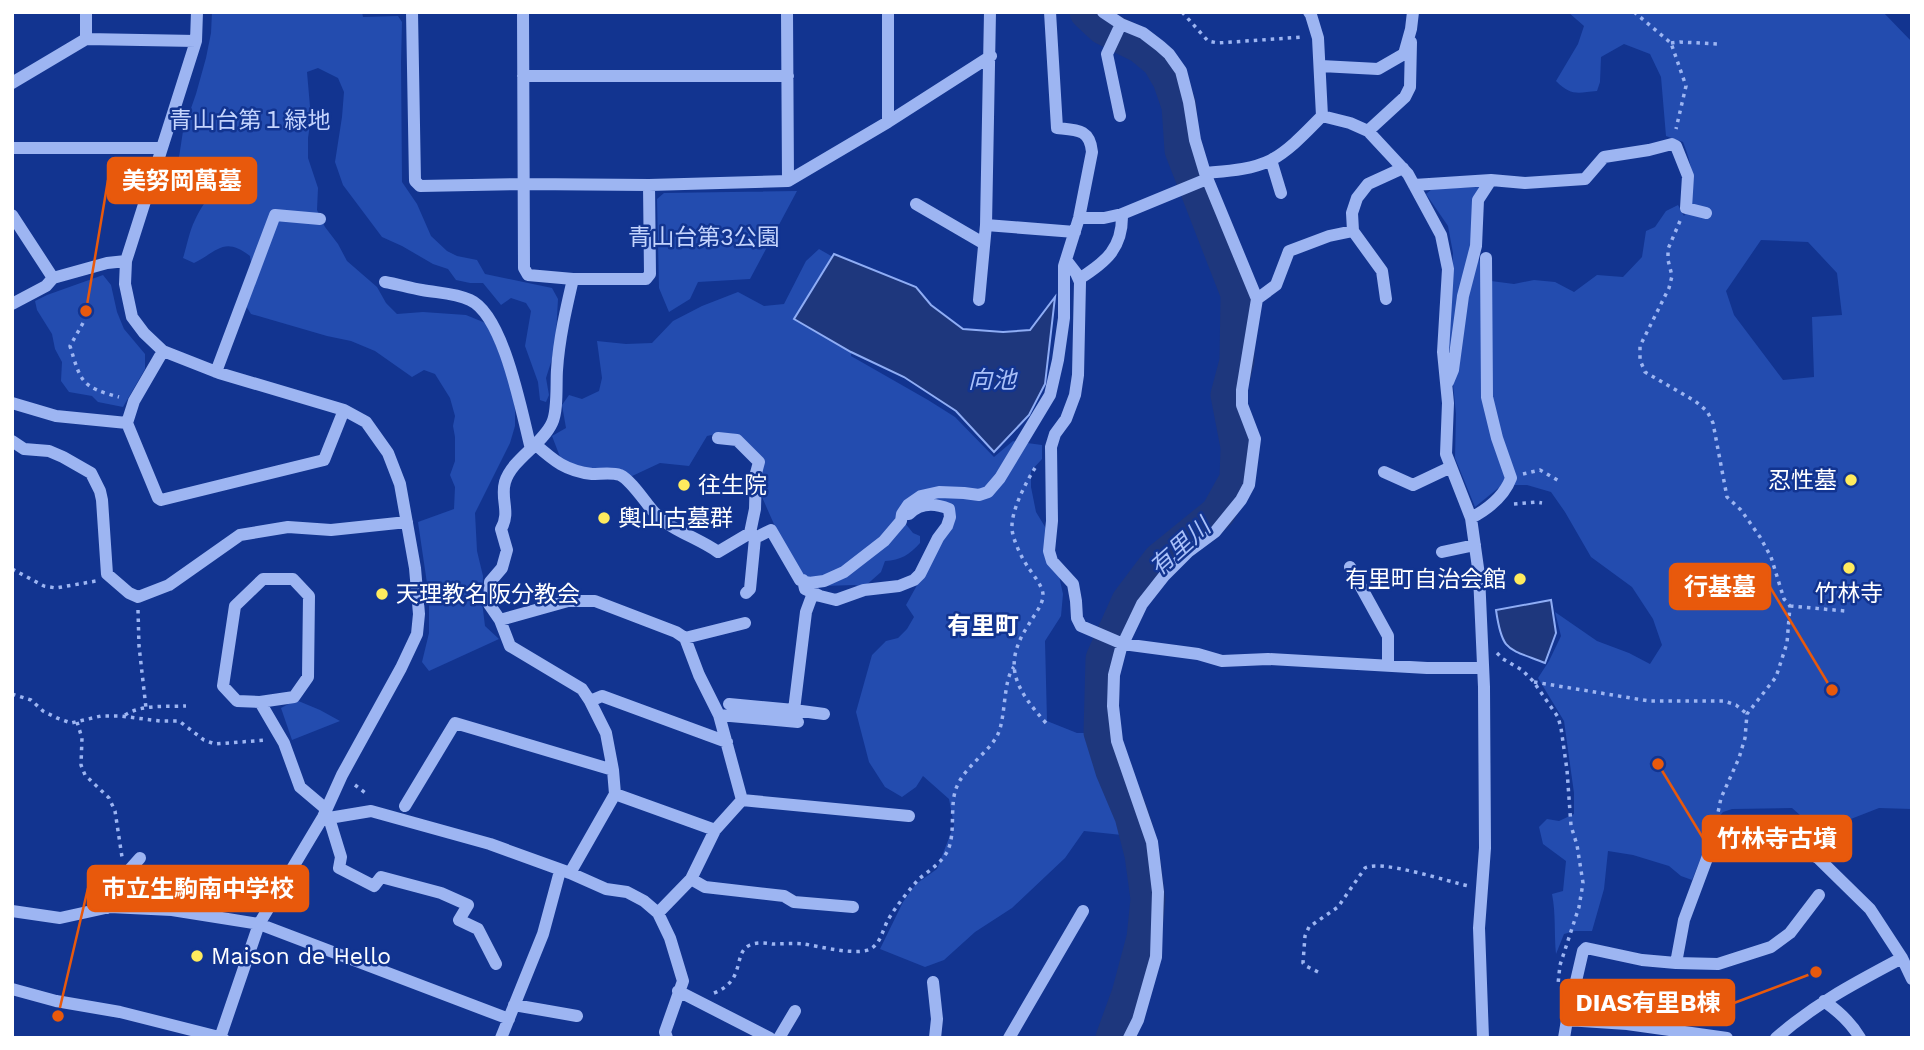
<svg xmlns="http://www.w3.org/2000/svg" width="1924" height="1050" viewBox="0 0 1924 1050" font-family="'Work Sans','Noto Sans JP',sans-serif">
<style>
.green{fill:#234caf;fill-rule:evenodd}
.water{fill:#1e377d;stroke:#8fadf5;stroke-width:2}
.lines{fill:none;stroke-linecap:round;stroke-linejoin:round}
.river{stroke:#1e377d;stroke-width:35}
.path{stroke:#9db5f2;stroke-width:3.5;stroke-dasharray:3.5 5;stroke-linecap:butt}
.minor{stroke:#9db5f2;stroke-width:12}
.poi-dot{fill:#ffeb5e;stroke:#123490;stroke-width:2.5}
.labels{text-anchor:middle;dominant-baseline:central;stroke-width:5;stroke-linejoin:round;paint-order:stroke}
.park-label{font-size:23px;fill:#c4d4fd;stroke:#123490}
.poi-label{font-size:23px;fill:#fff;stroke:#123490;text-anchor:start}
.water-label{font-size:24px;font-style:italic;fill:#a9c0f9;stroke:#123490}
.neighbourhood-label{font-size:24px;font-weight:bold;fill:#fff;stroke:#123490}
.leader{fill:none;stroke:#e8590c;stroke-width:2.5}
.callout-dot{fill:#e8590c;stroke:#123490;stroke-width:2.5}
.callout{fill:#e8590c;stroke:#e8590c;stroke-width:2.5}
.callout-label{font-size:24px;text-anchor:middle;font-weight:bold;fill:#fff}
</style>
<rect width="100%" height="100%" fill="#123490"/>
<!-- green -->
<path class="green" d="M212 12H362L363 17 398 16 402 22 401 62 402 182 417 204 431 236 447 251 457 256 477 260 485 274 552 288 558 299 556 335 552 359 546 378 549 395 546 402 540 400 538 382 525 346 531 311 526 303 511 298 501 305 483 283H470L456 280 448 269 433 264 402 246 382 237 343 185 335 162 342 117 344 92 338 78 318 68 307 72 311 118 308 138V158L318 188 317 210 325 227 338 244 347 261 377 287 386 303 397 314 423 312 466 315 488 324 513 391 515 411V426L510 443 475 513 477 551 483 576 482 602 485 626 499 639 429 671 422 662 429 633V597L418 522 454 509 455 487 450 475 455 461V437L453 426 455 416 450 398 435 374 424 370 412 377 375 351 351 341 327 336 251 314 246 306 254 283 250 256C224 236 218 251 194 263L183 258C187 246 189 232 195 220 205 198 215 196 213 170L178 164 183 131 196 94 206 58 211 33Z
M1568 12H1883L1912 42V809L1879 808 1838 824 1809 823 1792 808 1732 809 1723 812 1712 825 1710 835 1692 880 1681 876 1669 866 1633 855 1608 851 1604 889 1592 931H1575L1564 934 1556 954C1554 934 1556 914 1552 894L1563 891 1566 861 1543 844 1539 827 1547 819 1559 821 1574 814V793L1564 721 1538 678 1549 661 1561 636 1555 612 1597 641 1629 653 1650 664 1662 645 1653 619 1632 587 1591 557 1565 512 1551 492 1527 485H1502L1475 507 1455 458 1456 414 1449 344 1453 253 1448 226 1426 194 1432 189 1481 187 1470 246C1479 257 1483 269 1491 281L1514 284 1534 280 1555 282 1574 292 1597 275 1623 277 1642 257 1646 231 1655 227 1666 211 1678 205 1684 216C1699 194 1692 164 1683 142L1666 136 1661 77 1650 54 1624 44 1601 57 1600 82 1597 91C1577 93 1571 96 1556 81L1578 44 1584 26ZM1761 240 1808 242 1837 273 1842 315 1812 317 1814 377 1783 380 1734 315 1726 291Z
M797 191 750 279 698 282 690 299 669 312 659 288 657 199 664 193Z
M819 249 833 257 852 341 851 356 928 400 955 417 994 457 1013 441 1042 445V459L1031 471V487L1036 512 1050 535 1063 594 1061 616 1045 641 1047 721 1077 733H1095L1101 762 1128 829 1122 835 1084 831 1065 858 1012 908 975 932 944 960 925 967 880 949 903 902 916 884 937 869 954 825 949 799 923 776 916 787 902 797 885 787 869 762 856 712 872 655 886 641 898 638 907 629 914 617 906 605 921 578 952 510 919 503 905 523 913 533 920 536V543C909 555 901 560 885 561L881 572 863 588 855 585 823 586 799 572 777 531 758 488 763 463C742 438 742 428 707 436L689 466 660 463 630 477 562 462 552 436 566 428 562 405 569 395 582 399 599 391 602 378 597 341 626 344 652 343 673 321 702 306 738 292 764 306 784 304 806 261Z
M103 275 111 285 117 312 124 329 145 354V369L123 407 98 402 92 396 69 392 61 381 62 362 55 349 52 334 37 310 35 301 47 295Z
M296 700 320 710 340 721 292 740 281 708Z"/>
<!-- water -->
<path class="water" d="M834 254 916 287 931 305 963 329 1003 332 1030 330 1055 297 1045 384 1029 415 994 452 956 411 904 377 851 352 794 319Z
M1551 600 1556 633 1545 663C1507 648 1502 652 1496 610Z"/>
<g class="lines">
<!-- river -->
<path class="river" d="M1087 12 1103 27 1141 46 1159 61 1170 80 1179 106 1182 150 1238 294 1237 361 1228 395 1238 447 1237 479 1218 513 1160 560 1129 601 1103 659 1101 732 1113 771 1132 816 1142 855 1148 899 1144 938 1129 994 1113 1038"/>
<!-- path -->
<path class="path" d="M1182 12 1208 41 1218 43 1303 37
M1634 12 1671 43 1686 86 1676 129
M1671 43 1680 42 1719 44
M1680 221 1668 249V260L1672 276 1669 288 1640 346V360L1645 372 1695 401 1707 411 1713 423 1727 497 1741 510 1760 537 1771 557 1784 599 1790 606 1787 643 1776 677 1747 714 1745 738 1739 758 1721 798 1714 832
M83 323 70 346C81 382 81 387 119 397
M1035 468C1026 482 1011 511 1012 528 1012 538 1022 559 1028 567 1033 575 1043 586 1043 595 1043 605 1034 615 1029 624 1001 666 1016 689 1046 723
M1523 474 1540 470 1559 481
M1514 504 1536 502 1542 503
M12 569 44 586 56 588 96 581
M1790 606 1845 611
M138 610 139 646 146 708
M1497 653 1503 659 1522 670 1533 681 1558 717 1561 728 1567 770 1571 826 1577 845 1583 883 1579 907 1560 965 1558 984
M1534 682 1649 701H1724L1736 705 1747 714
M12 694 31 700 43 711 57 718 71 723 101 716H120L160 721H179L204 740 215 744 267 740
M125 715C142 704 166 707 186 706
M77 722 82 738 81 765 85 775 109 798 115 811 122 857
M355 785 368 795
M1318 972 1306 966 1303 963 1305 936 1309 927 1338 907 1365 868C1381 859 1449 882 1469 886
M714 993C747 980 732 953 750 945 757 942 765 943 772 944 782 944 793 943 804 944 818 946 860 957 872 948 881 942 883 929 888 920 894 909 911 887 920 878 930 870 941 863 947 852 957 833 948 803 958 784 968 764 990 751 998 734 1006 717 1003 679 1014 667"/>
<!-- minor -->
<path class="minor" d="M197 12 196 41 126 261 125 284 132 317 144 333 163 351 219 373 344 410 366 422 388 453 400 484 415 568 419 614 417 634 401 668 342 775 323 817 259 924 220 1038
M412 12 415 181 420 186 524 184 649 185 788 181 888 122 991 56
M523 12 524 268 528 275 573 279H646L650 274 649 185
M787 12 788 181
M1103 12 1121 24 1143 33 1160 46 1169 54 1181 71 1189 102 1195 140 1205 173 1257 299 1242 390V405L1255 439 1249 485 1241 500 1215 532 1188 552 1164 576 1142 604 1121 648 1114 675 1113 706 1117 741 1152 842 1158 892 1156 957 1138 1020 1129 1038
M1309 12 1311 15 1318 38 1322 116 1350 123 1368 131 1408 174 1441 235 1448 269 1443 352 1448 403 1446 454 1471 518 1479 575 1484 687 1485 848 1479 928 1483 1038
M86 39 196 41
M1321 66 1378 69 1404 54 1411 29 1413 12
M523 76H788
M12 83 86 39V12
M1120 116 1107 54 1121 24
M888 122V12
M1368 131 1405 97 1410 87 1411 42
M12 148H161
M1271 160 1281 193
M1205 173C1226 171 1251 170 1271 160 1290 150 1307 131 1322 116
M1414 185 1491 180 1525 183 1585 179 1604 157 1649 150 1672 144 1676 146 1688 176 1686 208 1706 213
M916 204 983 243
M12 215 53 278 107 263 126 261
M1079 218H1104L1122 214 1207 179
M986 225 1075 232
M1066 260 1076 273 1080 282 1078 375 1075 395 1066 419 1055 434 1051 447 1052 521 1049 551 1052 561 1073 584 1076 601 1077 618 1081 626 1123 644 1198 654 1222 661 1268 659 1427 668H1483
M1079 279C1106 262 1123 248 1122 214
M385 282C397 284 410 288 422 290 438 293 455 293 470 300 504 315 522 414 531 449
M1257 299 1276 285 1289 251 1329 236 1353 231
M1386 299 1382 271 1353 231 1352 213 1357 198 1368 184 1403 168
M979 300 986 225 990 12
M12 304 46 286 53 278
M163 351 134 401 127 423 158 498 161 500 324 460 344 410
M216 372 275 215 320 219
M1448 382 1453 370 1463 296 1476 246 1478 200 1491 180
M12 403 56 416 127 423
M718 438 737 440 759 462 756 473 755 509 750 533 754 537
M12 441 24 449 49 451 63 457 91 473 100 491 102 500 107 574 129 593 138 597 169 585 240 535 288 527 331 530 407 522
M535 444C554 461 566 471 592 474 601 474 612 472 620 475 631 480 645 502 653 511 671 531 697 537 718 552L750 533
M1384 472 1413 485 1451 467
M1471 518C1488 509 1504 497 1511 478L1497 438 1487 397 1486 258
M1442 552 1475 545
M1350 567 1388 636V665
M263 579H293L309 596 308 677 294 697 260 702 237 701 223 686 235 606Z
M803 580 805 589 820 596 836 600 864 590 899 586 914 580 920 574 938 538 947 526 950 517 949 509C935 503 920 503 909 514
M746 593 750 589 755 538 771 530 800 580 809 583 824 581 844 572 884 541 901 521 902 514 908 505 921 496 939 492 964 493 979 495 988 492 1000 478 1050 395 1058 360 1064 318V266L1079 218 1092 152C1090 129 1077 130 1057 128L1050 12
M813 593 806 612 794 710 824 714
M500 620 568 601H595L676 632 685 638 699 675 719 715 742 800 715 830 691 879 658 913
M685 638 745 623
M590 701 602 696 727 742
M260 702 284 743 300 787 326 809
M729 704 794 710
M719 715 798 722
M615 794 715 830
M742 800 909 816
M405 806 455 723 613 770
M323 817 329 818 371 811 490 844 570 873 606 889 627 892 644 901 658 913 670 938 683 981 665 1032 667 1038
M329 818 341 857 339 868 374 886 381 877 441 893 468 905 459 920 478 929 496 964
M570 873 615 794 613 770 606 733 590 701 582 689 510 646 500 620 489 604 490 582 502 568 507 550 501 529C511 512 500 499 505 482 512 459 542 445 552 423 558 411 556 384 557 370 559 339 566 309 573 279
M691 879 705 887 784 896 794 902 853 907
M107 908 124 876 140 858
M12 911 60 918 110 907 172 910 259 924 509 1019
M1676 963 1684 920 1712 845 1806 851 1818 858 1870 909 1902 958 1912 979
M933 982 937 1019 935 1038
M12 989 56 1001 120 1012 223 1038
M678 991 770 1038
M1824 1001C1838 1011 1851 1022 1860 1038
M514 1005 577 1016
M1567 1020 1583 951 1586 948 1642 960 1676 963 1718 964 1771 947 1790 933 1819 895
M501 1038 543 934 560 871
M779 1038 795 1011
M1009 1038 1083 911
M1564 1038 1567 1020 1627 1024 1727 1038
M1776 1038C1816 1003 1855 983 1902 958"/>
</g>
<!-- markers -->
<g class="poi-dot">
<circle cx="1851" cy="480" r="7"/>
<circle cx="684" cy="485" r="7"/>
<circle cx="604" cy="518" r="7"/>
<circle cx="1849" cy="568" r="7"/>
<circle cx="1520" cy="579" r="7"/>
<circle cx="382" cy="594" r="7"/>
<circle cx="197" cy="956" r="7"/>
</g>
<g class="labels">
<!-- park labels -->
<g class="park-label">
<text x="250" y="120">青山台第１緑地</text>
<text x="704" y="237">青山台第3公園</text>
</g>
<!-- poi labels -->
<g class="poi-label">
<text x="1837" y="480" text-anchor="end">忍性墓</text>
<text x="698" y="485">往生院</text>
<text x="618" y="518">輿山古墓群</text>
<text x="1506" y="579" text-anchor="end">有里町自治会館</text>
<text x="1849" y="593" text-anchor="middle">竹林寺</text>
<text x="396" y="594">天理教名阪分教会</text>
<text x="211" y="956">Maison de Hello</text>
</g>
<!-- water labels -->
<g class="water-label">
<text x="992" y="380">向池</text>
<text transform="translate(1180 547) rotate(-42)">有里川</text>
</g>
<!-- neighbourhood labels -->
<g class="neighbourhood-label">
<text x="983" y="626">有里町</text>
</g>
</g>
<!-- callouts -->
<path class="leader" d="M86 311L108 180M1832 690L1770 587M1658 764L1703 838M58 1016L88 888M1816 972L1734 1003"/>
<g class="callout-dot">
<circle cx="86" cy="311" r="7"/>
<circle cx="1832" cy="690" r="7"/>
<circle cx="1658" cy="764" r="7"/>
<circle cx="58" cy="1016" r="7"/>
<circle cx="1816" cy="972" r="7"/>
</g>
<g class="callout">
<rect x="108" y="158" width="148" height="45" rx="7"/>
<rect x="1670" y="564" width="100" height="45" rx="7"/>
<rect x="1703" y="816" width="148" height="45" rx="7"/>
<rect x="88" y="866" width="220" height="45" rx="7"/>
<rect x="1561" y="980" width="173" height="45" rx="7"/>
</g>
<g class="callout-label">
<text x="182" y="189">美努岡萬墓</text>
<text x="1720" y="595">行基墓</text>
<text x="1777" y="847">竹林寺古墳</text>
<text x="198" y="897">市立生駒南中学校</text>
<text x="1648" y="1011">DIAS有里B棟</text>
</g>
<!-- border -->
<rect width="1924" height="1050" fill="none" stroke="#ffffff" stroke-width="28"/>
</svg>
